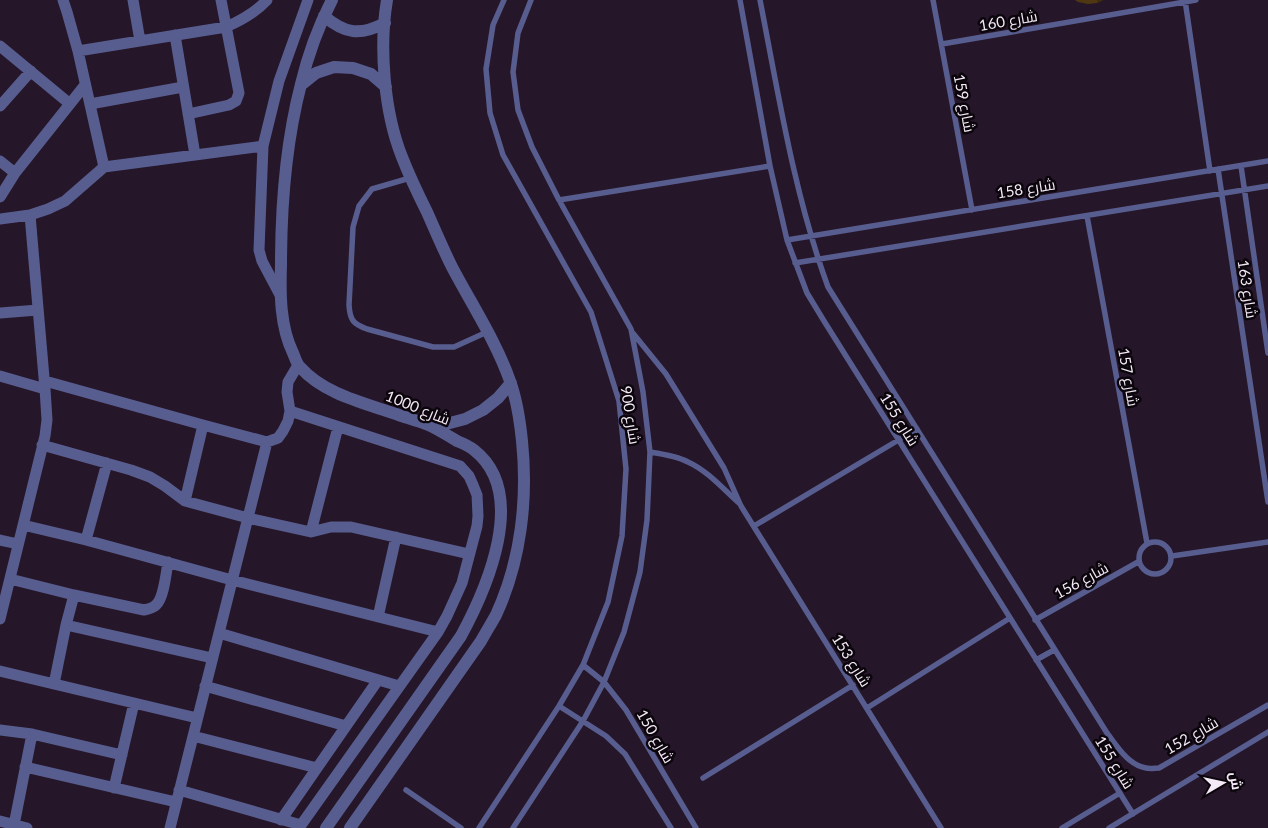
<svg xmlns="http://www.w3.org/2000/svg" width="1268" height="828" viewBox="0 0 1268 828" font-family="Lato,Cairo,sans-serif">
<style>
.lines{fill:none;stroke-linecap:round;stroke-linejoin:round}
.service{stroke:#585d8f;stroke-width:5.5}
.minor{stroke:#585d8f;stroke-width:11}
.tertiary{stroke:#585d8f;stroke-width:12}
.wall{fill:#4f3811}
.shaded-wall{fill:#402e0e}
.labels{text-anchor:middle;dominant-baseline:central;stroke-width:5;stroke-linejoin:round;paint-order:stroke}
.street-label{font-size:15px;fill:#f4e9f6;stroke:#0b050c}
</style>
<rect width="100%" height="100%" fill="#261629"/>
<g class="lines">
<!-- service -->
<path class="service" d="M740 0 770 166 787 240 807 293 824 321 1133 814
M760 0C779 97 794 194 828 287L1107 733C1117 746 1128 765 1146 768 1150 769 1155 768 1159 768L1268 705
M933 0 972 210
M1185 0 1210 171
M942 44 1196 0
M1241 166 1268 353
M1218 169 1268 502
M410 178 372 189 359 206 353 227 349 305C350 320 353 324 367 329L433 347H454L487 332
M559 200 770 166
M1087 216 1147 543
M787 240 1268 161
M795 263 1268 186
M632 332 666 374 724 468 741 506 941 828
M650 452C663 454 677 456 688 462 708 471 724 490 740 504
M754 526 917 429
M1139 558a16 16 0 1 1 32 0a16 16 0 1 1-32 0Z
M1172 556 1268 542
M1035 620 1138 562
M1036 660 1054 650
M583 665 604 682 626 710 696 828
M559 706 606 736 625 754 671 828
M867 708 1010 618
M703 778 853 685
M406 790 461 828
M479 828 559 706 583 665 608 602 622 536 626 469 619 401 591 312 503 155 490 113 486 69 493 25 504 0
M513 828 583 721 604 682 624 632 640 572 647 520 650 452 643 392 631 329 559 200 532 147 518 110 513 72 518 33 531 0
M1062 828 1120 793
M1109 828 1268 732"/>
<!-- minor -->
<path class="minor" d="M63 0 67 12 78 51 104 167
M133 0 140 41
M175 35 195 155
M0 46 70 104
M78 51 226 27C242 20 256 12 267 0
M90 104 183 87
M0 106 31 71
M188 114 229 105 236 101 239 93 221 0
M0 161 15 173
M0 197 15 173 85 85
M0 219 30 215 48 209 65 201 104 167 263 146
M280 295 262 261 259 250 263 146 279 81 308 0
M0 313 38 310
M0 376 45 389
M45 381 203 425 267 442 278 438 283 431 288 421 290 411 287 392 288 382 298 365
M290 411 460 466 469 476 473 485 477 495 478 516 477 526 462 583 447 616 438 632 299 828
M42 445 131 470 150 477 165 486 185 501 248 518 311 532 331 527H351L469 554
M185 501 203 425
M23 525 86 540 232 580 438 632
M311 532 338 427
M0 540 18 544
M86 540 107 463
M10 579 74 595 144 610C149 609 153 608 156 605 164 598 166 573 168 562
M378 617 396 537
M0 619 45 436 47 420 45 389 30 215
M66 625 212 658
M219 633 399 686
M0 671 197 718
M54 684 66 625 74 595
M205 686 346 726
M0 730 32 734 122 755
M193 736 317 768
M25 767 176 802
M114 788 134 703
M179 790 301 825
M281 820 378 680
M0 821 27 828
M14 825 32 734
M170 828 267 442"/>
<!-- tertiary -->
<path class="tertiary" d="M324 16C345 34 360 36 385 23
M301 85 316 73 334 67 353 68 371 74 386 87
M427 424H446L465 419 483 410 498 398 511 383
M326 828 461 636C487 588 529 493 474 450 469 446 462 443 457 441 447 435 436 428 426 424 415 420 404 417 393 413 360 402 323 393 300 367 296 363 295 357 293 353 280 326 280 294 281 265 281 205 286 142 301 84 308 55 318 27 332 0
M350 828 481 641C486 632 491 624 496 615 521 561 528 499 522 441 520 421 517 400 510 381 496 341 472 305 452 267 443 249 435 230 427 212 418 194 409 175 402 157 384 112 379 47 387 0"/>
</g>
<!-- wall -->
<path class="wall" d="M1075 0H1103L1097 3 1088 4 1078 2Z"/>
<!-- shaded-wall -->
<path class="shaded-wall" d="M1097 0H1103L1097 3Z"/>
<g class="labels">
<!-- street labels -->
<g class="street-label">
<text transform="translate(1008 20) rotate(-10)">شارع 160</text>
<text transform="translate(965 103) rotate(79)">شارع 159</text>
<text transform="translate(1026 188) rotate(-9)">شارع 158</text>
<text transform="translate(1248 289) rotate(81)">شارع 163</text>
<text transform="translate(1129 377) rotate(80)">شارع 157</text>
<text transform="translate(418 407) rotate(22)">شارع 1000</text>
<text transform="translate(631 415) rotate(81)">شارع 900</text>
<text transform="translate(900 419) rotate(58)">شارع 155</text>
<text transform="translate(1081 580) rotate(-29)">شارع 156</text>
<text transform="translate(852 660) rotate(58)">شارع 153</text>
<text transform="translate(1191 735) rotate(-30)">شارع 152</text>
<text transform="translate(656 736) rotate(60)">شارع 150</text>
<text transform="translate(1115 762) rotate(58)">شارع 155</text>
</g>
</g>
<!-- north arrow -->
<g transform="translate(1223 783) rotate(81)" stroke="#0b050c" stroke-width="4" paint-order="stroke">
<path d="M0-4L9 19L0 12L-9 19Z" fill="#f4e9f6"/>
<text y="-8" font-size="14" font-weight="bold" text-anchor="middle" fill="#f4e9f6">ش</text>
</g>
</svg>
